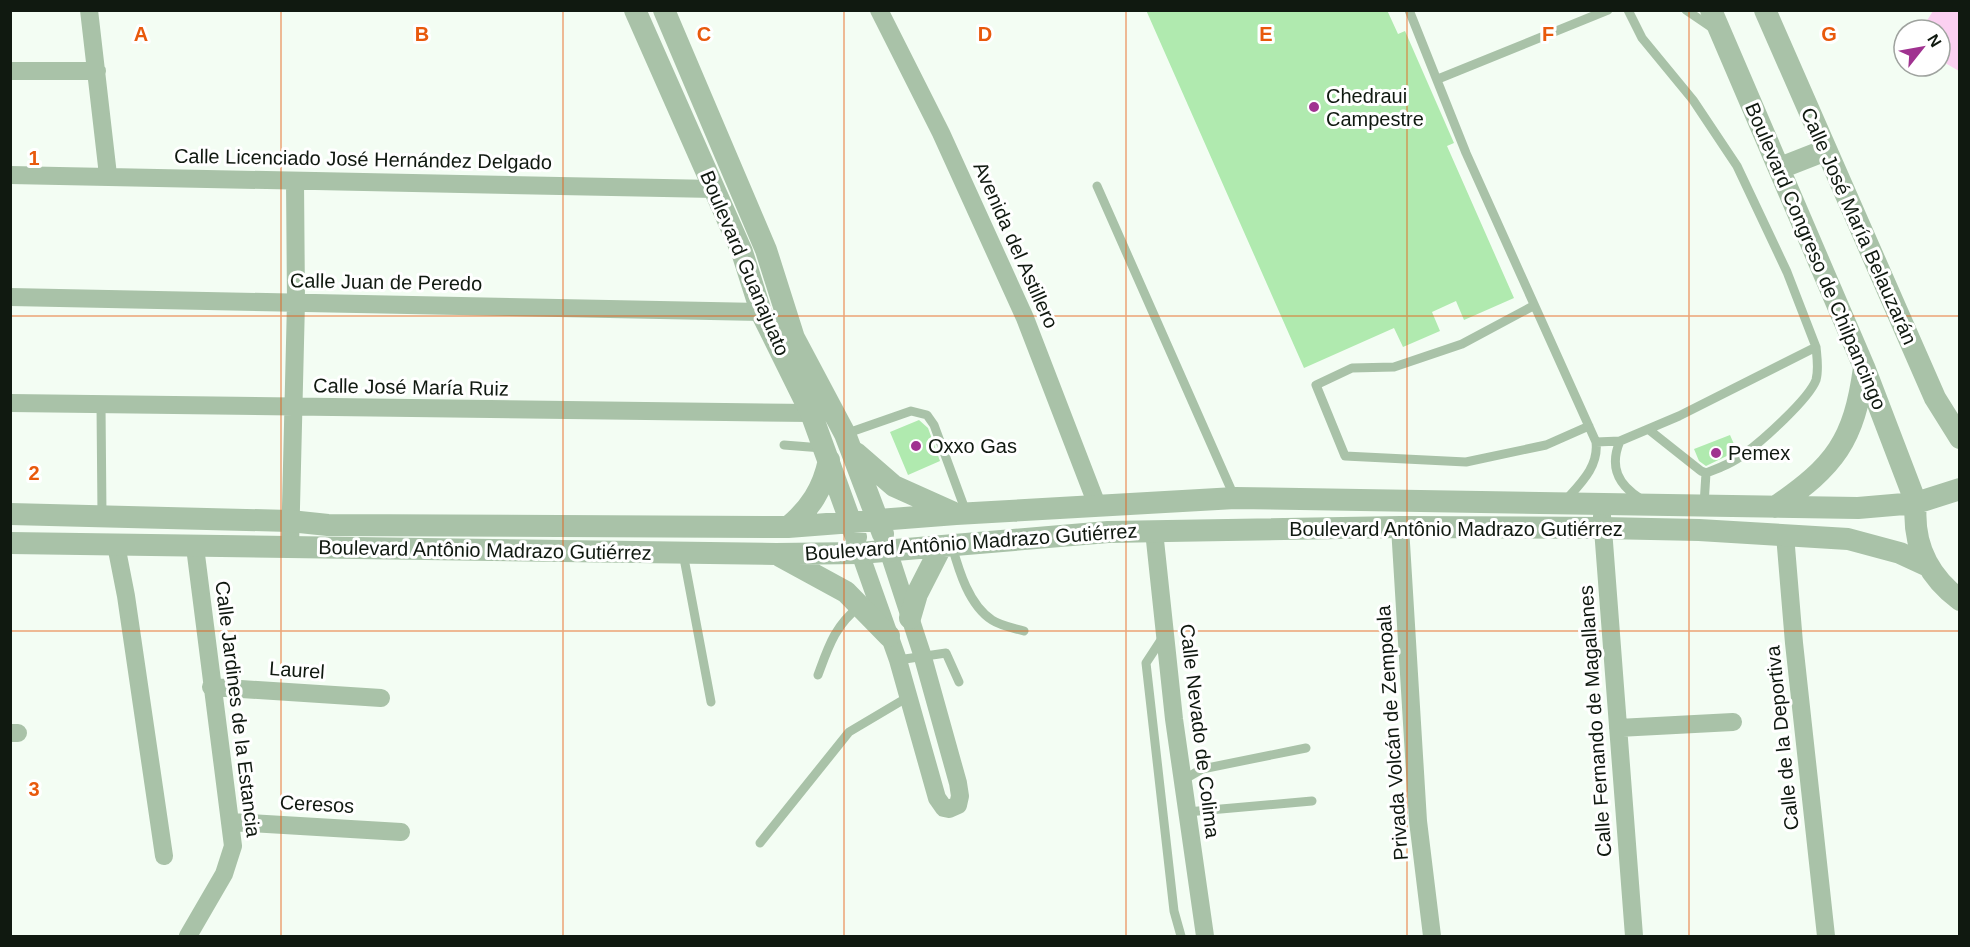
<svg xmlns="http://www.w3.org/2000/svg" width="1970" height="947" viewBox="0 0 1970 947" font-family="Helvetica,sans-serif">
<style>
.green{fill:#fbd0f1}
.building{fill:#b0eaaf}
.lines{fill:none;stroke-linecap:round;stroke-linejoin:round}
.service{stroke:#a9c2a8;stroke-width:9}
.minor{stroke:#a9c2a8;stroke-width:18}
.tertiary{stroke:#a9c2a8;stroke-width:22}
.grid{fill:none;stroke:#e8590c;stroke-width:1.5;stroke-opacity:0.55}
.poi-dot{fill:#a03290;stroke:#fff;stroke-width:2}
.labels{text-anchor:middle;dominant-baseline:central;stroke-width:6;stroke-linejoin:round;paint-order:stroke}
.poi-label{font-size:20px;fill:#101910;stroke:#fff;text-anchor:start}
.street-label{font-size:20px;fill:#101910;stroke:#fff}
.grid-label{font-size:20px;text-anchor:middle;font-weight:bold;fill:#e8590c;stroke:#fff;stroke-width:6;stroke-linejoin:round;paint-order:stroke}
</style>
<rect width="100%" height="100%" fill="#f3fdf3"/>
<!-- green -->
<path class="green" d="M1933 11H1959V71L1940 60V30H1921Z"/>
<!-- building -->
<path class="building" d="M1146 10H1387L1398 34 1405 31 1454 143 1447 146 1514 298 1464 320 1456 301 1432 312 1440 331 1403 347 1394 328 1304 368Z
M919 420 928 428 940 461 908 475 890 432Z
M1730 435 1737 451 1706 466 1699 461 1694 449Z"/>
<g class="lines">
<!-- service -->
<path class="service" d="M1409 10 1466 153 1596 442C1599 467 1580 484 1565 501
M1686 10 1711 27
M1438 79 1608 10
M1097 186 1234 496
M1533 306 1462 344 1394 367 1352 368 1316 385 1345 456 1466 462 1546 445 1589 426
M101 405 102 515
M1648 429 1701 471 1706 473C1719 468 1733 463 1744 454 1762 441 1809 399 1816 380 1819 369 1817 358 1816 347
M845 434 911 411 927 415 934 425 966 512
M1620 441C1609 467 1618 485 1641 499
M1596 442 1620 441 1679 416 1816 347 1787 272 1737 166 1693 100 1642 38 1628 10
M784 445 822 448
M1704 505 1706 473
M952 546C959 571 969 605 992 620 1001 626 1014 628 1024 631
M683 553 711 702
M1163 637 1146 663 1174 911 1181 936
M898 660 946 653 959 682
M818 675C828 648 835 625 859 607
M1183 780 1202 769 1306 748
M1187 812 1312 801
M760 843 849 732 908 697"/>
<!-- minor -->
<path class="minor" d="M89 10 108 175
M879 10 941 133 1025 318 1097 505
M10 71H97
M10 175 715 189
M10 297 761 312
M10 403 811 413
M1602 516 1634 936
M1400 527 1418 821 1432 936
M1154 531 1174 719 1205 936
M1785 535 1794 643 1826 936
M116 545 126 596 164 856
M290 548 296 302 295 181
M860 553 898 660 937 798 944 808 949 809 958 805 960 796 958 783 922 654 888 550
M211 687 381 698
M1618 728 1733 722
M10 733H18
M231 822 401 832
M188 936 224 874 233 846 195 547"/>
<!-- tertiary -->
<path class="tertiary" d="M635 10 742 252 761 312 811 413 856 537
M664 10 766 250 794 338 845 434 883 534
M1711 10 1864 367 1916 503C1912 544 1928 576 1960 600
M1765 10 1935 398 1960 438
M1780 168 1826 150
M856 453 894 486 952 512
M1775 507C1835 466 1854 441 1864 368
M10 514 290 521 328 525 788 527 956 514 1235 498 1858 508 1916 503 1960 489
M788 527C810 509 823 489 829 460
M10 543 776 554 860 553 1108 532 1400 527 1603 528 1699 530 1848 539 1900 553 1926 565
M780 556 846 592 889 636
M910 618 917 594 941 547"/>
</g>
<!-- grid -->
<path class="grid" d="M281 10V936M563 10V936M844 10V936M1126 10V936M1407 10V936M1689 10V936M10 316H1960M10 631H1960"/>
<!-- markers -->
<g class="poi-dot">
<circle cx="1314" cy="107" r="6"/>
<circle cx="916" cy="446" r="6"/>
<circle cx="1716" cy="453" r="6"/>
</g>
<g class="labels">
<!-- poi labels -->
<g class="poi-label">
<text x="1326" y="96">Chedraui<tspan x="1326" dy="23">Campestre</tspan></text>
<text x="928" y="446">Oxxo Gas</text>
<text x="1728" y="453">Pemex</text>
</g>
<!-- street labels -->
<g class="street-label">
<text transform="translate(363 159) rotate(1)">Calle Licenciado José Hernández Delgado</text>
<text transform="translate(1859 226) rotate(66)">Calle José María Belauzarán</text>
<text transform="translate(1016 245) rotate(66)">Avenida del Astillero</text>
<text transform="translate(1816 256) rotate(67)">Boulevard Congreso de Chilpancingo</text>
<text transform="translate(745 263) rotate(67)">Boulevard Guanajuato</text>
<text transform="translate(386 282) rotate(1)">Calle Juan de Peredo</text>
<text transform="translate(411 387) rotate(1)">Calle José María Ruiz</text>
<text x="1456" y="529">Boulevard Antônio Madrazo Gutiérrez</text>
<text transform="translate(971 542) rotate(-4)">Boulevard Antônio Madrazo Gutiérrez</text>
<text transform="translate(485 550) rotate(1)">Boulevard Antônio Madrazo Gutiérrez</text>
<text transform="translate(297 670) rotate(4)">Laurel</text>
<text transform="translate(238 709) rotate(83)">Calle Jardines de la Estancia</text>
<text transform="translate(1595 721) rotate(-94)">Calle Fernando de Magallanes</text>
<text transform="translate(1200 731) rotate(83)">Calle Nevado de Colima</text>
<text transform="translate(1392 733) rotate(-94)">Privada Volcán de Zempoala</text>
<text transform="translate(1782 738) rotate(-96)">Calle de la Deportiva</text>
<text transform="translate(317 804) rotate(3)">Ceresos</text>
</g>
</g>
<g class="grid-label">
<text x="141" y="41">A</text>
<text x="422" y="41">B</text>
<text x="704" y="41">C</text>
<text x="985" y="41">D</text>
<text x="1266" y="41">E</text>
<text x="1548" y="41">F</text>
<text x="1829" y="41">G</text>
<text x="34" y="165">1</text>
<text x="34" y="480">2</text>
<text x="34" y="796">3</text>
</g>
<!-- border -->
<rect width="1970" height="947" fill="none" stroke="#101910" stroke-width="24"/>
<!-- north arrow -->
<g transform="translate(1922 48) rotate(59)"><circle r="28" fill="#ffffff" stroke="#9fa39f" stroke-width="1.5"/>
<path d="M0-4.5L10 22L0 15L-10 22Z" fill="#a03290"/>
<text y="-9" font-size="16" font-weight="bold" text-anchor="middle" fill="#101910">N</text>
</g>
</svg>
